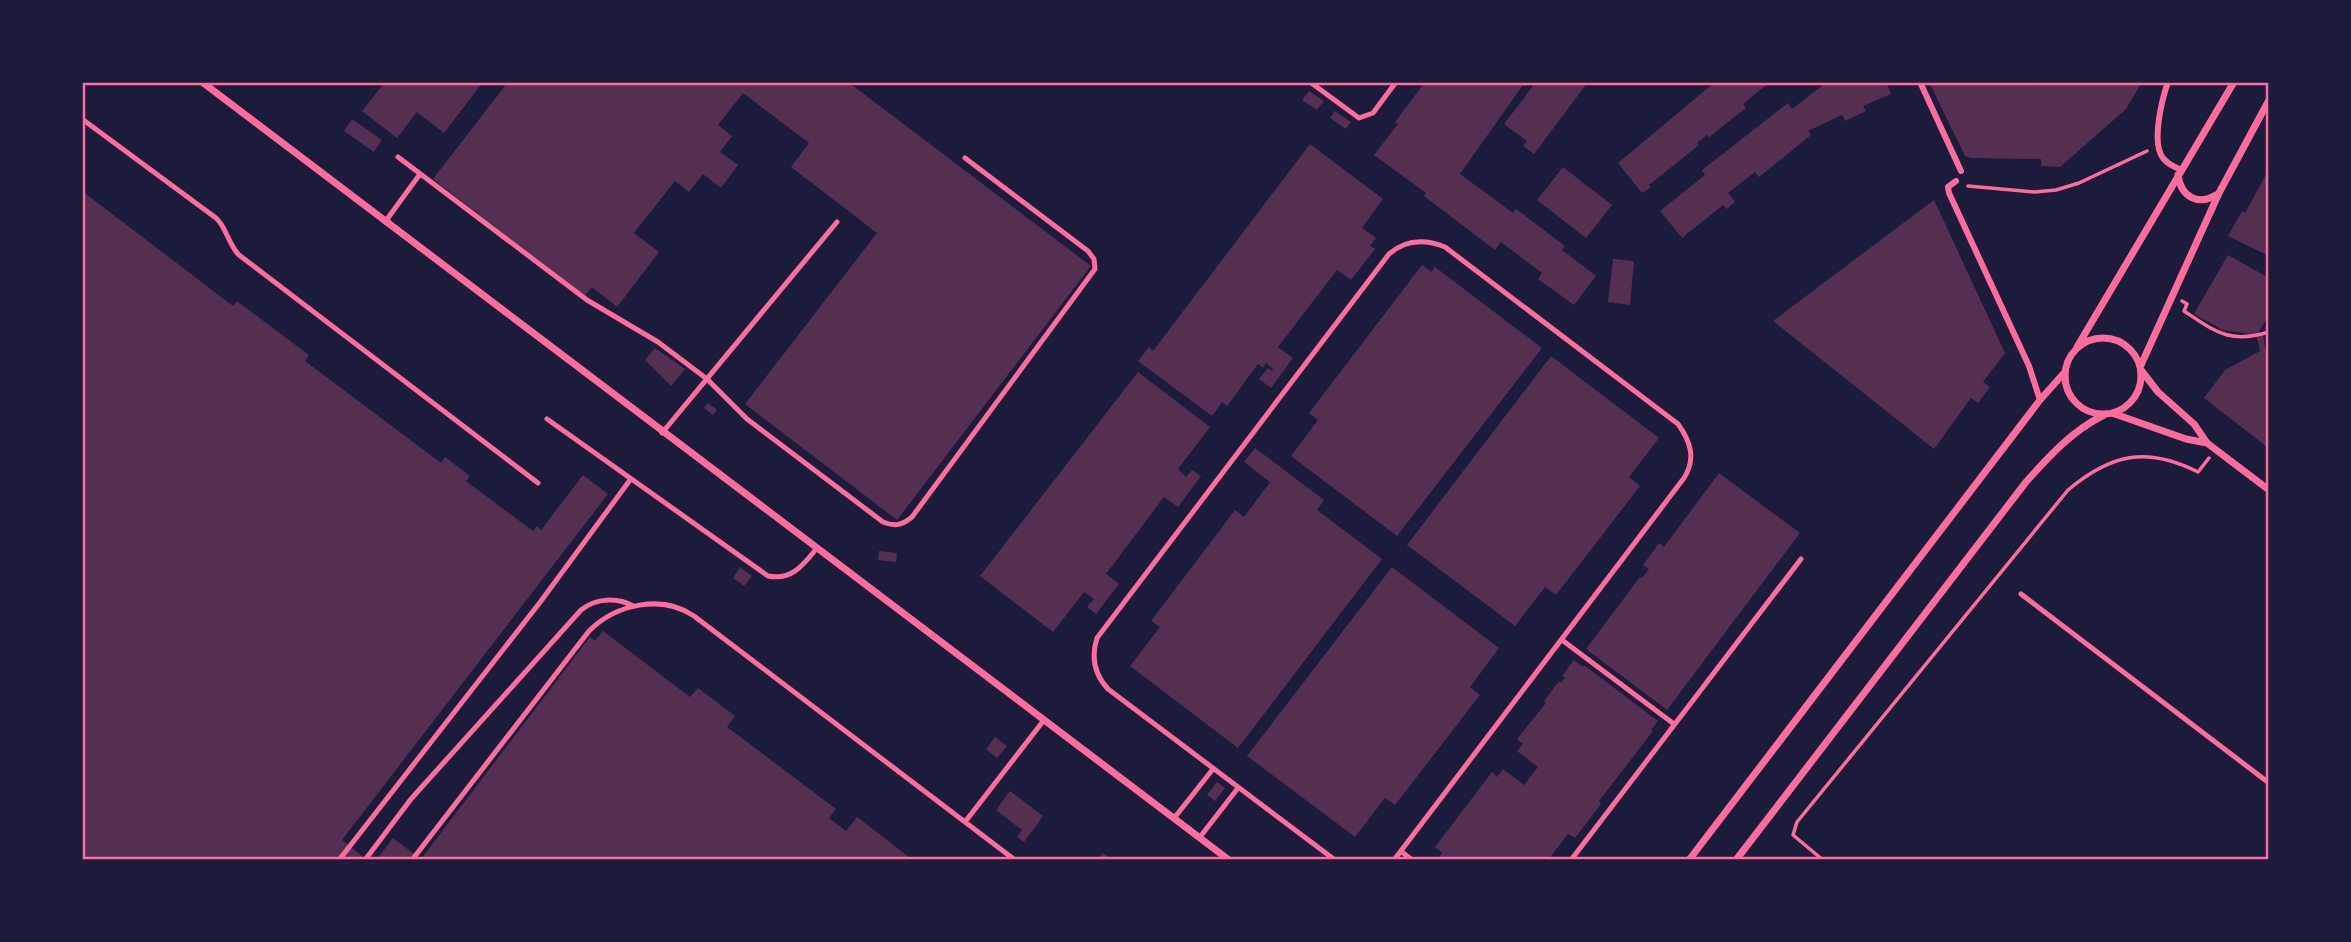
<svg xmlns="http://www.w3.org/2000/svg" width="2351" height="942" viewBox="0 0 2351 942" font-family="Commissioner,sans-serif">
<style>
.building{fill:#542f53}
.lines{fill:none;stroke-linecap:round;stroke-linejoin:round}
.path{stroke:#ff6b9d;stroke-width:3.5}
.service{stroke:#ff6b9d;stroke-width:5}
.pedestrian{stroke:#ff6b9d;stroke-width:6}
.minor{stroke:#ff6b9d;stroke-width:7}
.neatline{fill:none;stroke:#ff6b9d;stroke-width:2.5}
</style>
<rect width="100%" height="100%" fill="#1b1b3a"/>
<!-- building -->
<path class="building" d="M385 82H483L444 133 417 112 397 138 362 111Z
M508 82H848L1091 266 897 520 745 404 877 233 791 167 809 143 743 93 718 125 732 136 720 152 738 165 721 188 703 174 689 192 675 181 634 233 659 252 617 307 592 287 585 296 433 179Z
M1425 82H1525L1460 174 1513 213 1516 209 1565 246 1562 250 1596 276 1574 305 1538 279 1542 273 1501 242 1495 250 1424 196 1426 193 1374 155 1398 124 1395 122Z
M1536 82H1588L1534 154 1523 146 1527 141 1504 124Z
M1715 82H1770L1743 104 1746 108 1709 137 1707 135 1697 143 1699 145 1649 185 1651 187 1642 193 1618 163Z
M1827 82H1886L1891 94 1863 106 1866 111 1845 121 1842 115 1808 131 1811 135 1759 177 1755 172 1728 193 1735 202 1727 209 1723 205 1682 238 1660 211 1705 175 1702 170 1788 103 1792 109Z
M1929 82H2036L2039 86 2044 82H2142L2126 109 2060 167 2041 166V159L1971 158 1965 156Z
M1309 91 1324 101 1317 110 1302 100Z
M1335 111 1351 122 1346 129 1330 118Z
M352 119 382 140 374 152 344 131Z
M1310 144 1383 199 1362 228 1376 238 1370 246 1375 249 1351 280 1337 270 1278 347 1293 358 1271 388 1259 379 1268 368 1272 371 1273 369 1266 363 1263 368 1258 364 1227 406 1222 402 1212 416 1138 361 1149 347 1153 351Z
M1563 167 1612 205 1586 238 1537 200Z
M2269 169V256L2228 236 2242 211 2245 213Z
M82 191 233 306 237 301 309 355 305 361 441 463 445 457 470 476 466 481 533 531 537 526 541 530 583 475 608 494 342 840 367 860H82Z
M1934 200 2005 353 1983 382 1990 387 1978 403 1971 398 1934 449 1773 321Z
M2228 255 2269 278V314L2257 335 2223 330 2194 314Z
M1613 259 1634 261 1630 305 1608 302Z
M1422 265 1431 272 1435 267 1542 348 1397 536 1291 456 1318 420 1309 413Z
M2263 335 2265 348 2269 351V443L2266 446 2204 398 2225 370 2260 351 2257 337Z
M655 348 685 369 671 386 645 360Z
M1551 356 1659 438 1629 477 1640 486 1556 595 1545 587 1515 626 1407 545Z
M1138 372 1210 427 1178 469 1186 477 1192 470 1201 476 1178 507 1164 497 1106 574 1119 584 1096 614 1087 607 1094 599 1084 592 1053 632 980 576Z
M708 403 717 410 713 415 704 408Z
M1255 448 1324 500 1317 510 1382 559 1238 748 1130 666 1160 627 1151 621 1235 510 1244 517 1270 482 1244 462Z
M1719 473 1800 533 1667 710 1586 649 1640 577 1642 578 1649 569 1643 565 1659 543 1664 547Z
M879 551 897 553 896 562 878 560Z
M740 567 752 576 744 586 733 578Z
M1392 567 1499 648 1470 687 1480 695 1395 805 1385 798 1355 837 1247 756Z
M603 631 690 697 698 688 735 716 727 727 836 809 829 818 846 831 857 817 913 860H376L393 838 421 859 590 637 595 641Z
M1574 660 1583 667 1584 665 1658 721 1651 730 1653 731 1599 801 1601 804 1575 838 1568 834 1548 860H1437L1442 853 1435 847 1492 772 1497 777 1503 769 1524 785 1538 767 1517 751 1523 744 1517 739 1546 703 1544 701 1559 681 1561 683 1565 678 1562 676Z
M995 737 1007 746 997 758 986 749Z
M1217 782 1225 788 1215 801 1207 795Z
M1010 791 1043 816 1024 842 1017 837 1022 830 996 810Z
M1103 853 1112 860H1097Z"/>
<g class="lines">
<!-- path -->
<path class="path" d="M1968 186 2035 192 2056 190 2079 183 2147 151
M2182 301 2187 304 2184 311C2216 332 2229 344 2269 332
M1823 860 1793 835 1797 822 2068 490C2111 454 2146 446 2198 472L2209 458"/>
<!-- service -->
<path class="service" d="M1310 82 1359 118 1373 113 1396 82
M82 119 216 218C227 228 228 244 239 255L538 483
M398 157 587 300 658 342 707 379 747 419 883 522C895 527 902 525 912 517L1095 269 1094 259 1088 251 965 158
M385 222 420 174
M547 419 768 576C792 581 804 564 817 548
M662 433 837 222
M2021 594 2269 783
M1562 640 1674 724
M1175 817 1213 769
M965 822 1044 720
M1200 837 1238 788
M1402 852 1412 860
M339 860 541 601 630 480
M365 860 411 799 581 610C596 598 617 597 633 606
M412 860 589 631C616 604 662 594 694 616L1015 860
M1335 860 1108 689C1094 674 1091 657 1097 638L1389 254C1405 240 1425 239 1445 247L1678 424C1691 442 1696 459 1684 478L1394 860
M1571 860 1801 559"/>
<!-- pedestrian -->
<path class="pedestrian" d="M1920 82 1961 171
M2168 82C2162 99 2151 143 2163 158 2167 164 2175 167 2181 170
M1956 181 1948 187 1949 193 2029 366 2040 400"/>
<!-- minor -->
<path class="minor" d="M202 82 1229 860
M2178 175C2181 197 2198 206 2216 195
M2065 376a38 38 0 1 1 76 0a38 38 0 1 1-76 0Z
M2077 347 2234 82
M2141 365 2219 193 2269 100
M2141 370 2158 392 2194 424 2207 443 2269 490
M2112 413 2186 439 2207 443
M1689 860 2040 400 2064 373
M1736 860 2026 482C2050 455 2072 431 2104 415"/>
</g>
<!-- border -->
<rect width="2351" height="942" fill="none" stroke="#1b1b3a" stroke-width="168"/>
<rect x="84" y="84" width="2183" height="774" class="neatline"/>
</svg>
